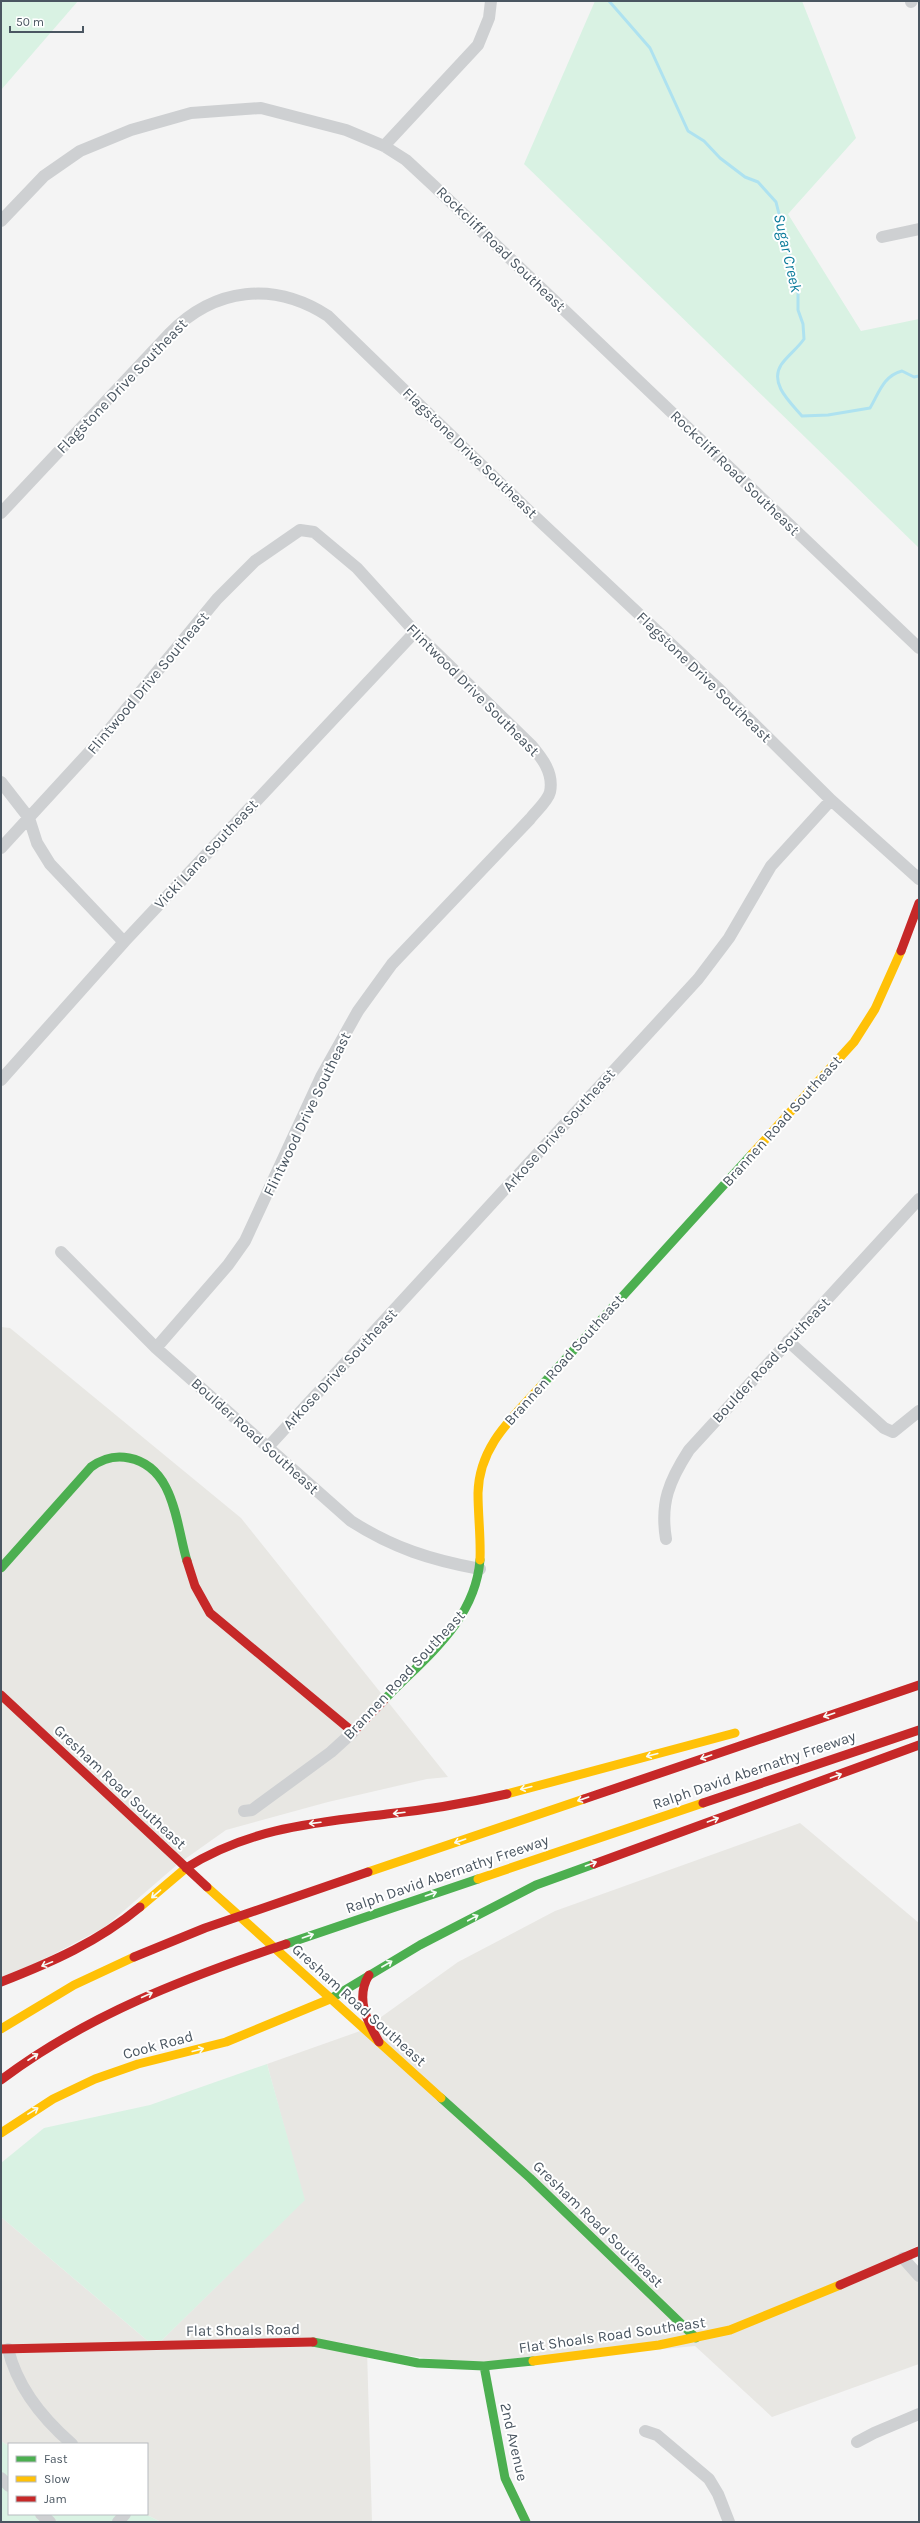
<svg xmlns="http://www.w3.org/2000/svg" width="920" height="2523" viewBox="0 0 920 2523" font-family="Karla,sans-serif">
<style>
.commercial{fill:#e8e7e3}
.green{fill:#d9f2e3}
.lines{fill:none;stroke-linecap:round;stroke-linejoin:round}
.stream{stroke:#aee2f0;stroke-width:3}
.street{stroke:#ced0d2;stroke-width:12}
.fast{stroke:#4caf50;stroke-width:9}
.slow{stroke:#ffc107;stroke-width:9}
.jam{stroke:#c62828;stroke-width:9}
.oneway{stroke:#f6fbf6}
.labels{text-anchor:middle;dominant-baseline:central;stroke-width:4;stroke-linejoin:round;paint-order:stroke}
.street-label{font-size:15px;fill:#4a5661;stroke:#fff}
.water-label{font-size:16px;font-style:italic;fill:#0c7c9b;stroke:#fff}
</style>
<rect width="100%" height="100%" fill="#f4f4f4"/>
<!-- commercial -->
<path class="commercial" d="M1 1327 10 1328 241 1518 448 1777 427 1779 328 1802 226 1830 178 1864 105 1927 39 1962 1 1977Z
M800 1823 919 1923V2245L895 2257 919 2281V2364L772 2417 695 2346 484 2366 367 2350 372 2522H161L145 2514H147V2444L9 2446 1 2441V2217L155 2347 304 2200 267 2064 363 2030 458 1962 555 1911Z"/>
<!-- green -->
<path class="green" d="M1 1H78L1 90Z
M595 1H802L856 138 788 214 861 331 919 319V548L524 164Z
M267 2064 305 2200 155 2347 1 2217V2163L44 2128 150 2105Z
M1 2441 9 2446V2514H145L161 2522H1Z"/>
<g class="lines">
<!-- stream -->
<path class="stream" d="M609 1 650 48 688 131 704 141 720 158 745 177 758 182 776 202 798 289V310L803 324 804 339C797 349 787 356 781 365 769 384 791 403 802 416L828 415 870 408C879 393 883 376 902 371L914 377 919 376"/>
<!-- street -->
<path class="street" d="M911 2 912 1
M384 146 478 45 489 18 491 1
M1 221 44 176 80 151 131 130 191 113 261 108 346 130 384 146 406 160 434 186 919 648
M882 237 919 229
M1 513 169 334C215 287 274 281 328 316L528 510 722 692 831 800 919 879
M1 782 29 818 37 843 50 864 124 942
M1 848 103 737 217 599 255 561 300 530 314 532 357 568 415 632 531 745C542 758 554 773 550 792 548 801 535 812 530 819L392 964 358 1011 321 1077 245 1241 228 1265 156 1348
M1 1080 124 942 415 632
M61 1252 156 1348 351 1521C393 1548 431 1560 480 1569
M788 1341 884 1428 893 1432 919 1411
M268 1447 698 979 729 938 771 866 831 800
M666 1539C660 1503 669 1481 689 1450L919 1199
M244 1811 252 1810 331 1752 353 1732
M903 2258 919 2276
M8 2349C17 2386 43 2419 72 2444
M645 2431 657 2435 709 2479 718 2494 729 2522
M857 2442 874 2433 919 2414
M1 2478 9 2486
M41 2514 50 2522
M118 2522 125 2514"/>
<!-- fast -->
<path class="fast" d="M541 1386 752 1154
M1 1568 91 1467C102 1459 115 1455 129 1458 175 1467 176 1525 187 1561
M384 1700C424 1658 475 1622 480 1560
M286 1944 478 1879
M330 1999 420 1945 536 1885 594 1864
M441 2098 530 2178 696 2338
M313 2342 418 2363 484 2366 533 2361
M484 2366 505 2478 526 2522"/>
<!-- slow -->
<path class="slow" d="M752 1154 854 1042 875 1009 901 951
M480 1560C481 1538 478 1516 478 1493 479 1446 512 1418 541 1386
M507 1794 735 1733
M368 1872 584 1799
M478 1879 703 1803
M207 1887 441 2098
M140 1907 186 1868
M1 2029 74 1985 134 1957
M1 2133 53 2099 95 2079 138 2064 226 2042 330 1999
M533 2361 659 2345 730 2330 840 2285"/>
<!-- jam -->
<path class="jam" d="M901 951 919 903
M187 1561 195 1586 210 1613 353 1732 384 1700
M1 1695 207 1887
M584 1799 919 1685
M703 1803 919 1730
M594 1864 919 1745
M186 1868C249 1828 314 1823 387 1814 427 1810 467 1803 507 1794
M134 1957 205 1928 368 1872
M369 1975C355 1998 367 2021 379 2042
M1 1982C52 1962 98 1942 140 1907
M1 2080C87 2015 185 1978 286 1944
M840 2285 919 2251
M1 2349 313 2342"/>
</g>
<!-- one-way arrows -->
<defs><path id="oneway-shaft" d="M-6 0H5M1.5-3L5.5 0L1.5 3" fill="none" stroke-width="1.6" stroke-linecap="round" stroke-linejoin="round"/></defs>
<g class="oneway">
<use href="#oneway-shaft" transform="translate(829 1715) rotate(161)"/>
<use href="#oneway-shaft" transform="translate(652 1755) rotate(165)"/>
<use href="#oneway-shaft" transform="translate(706 1757) rotate(161)"/>
<use href="#oneway-shaft" transform="translate(836 1776) rotate(-20)"/>
<use href="#oneway-shaft" transform="translate(526 1788) rotate(166)"/>
<use href="#oneway-shaft" transform="translate(583 1799) rotate(161)"/>
<use href="#oneway-shaft" transform="translate(399 1813) rotate(173)"/>
<use href="#oneway-shaft" transform="translate(713 1820) rotate(-20)"/>
<use href="#oneway-shaft" transform="translate(315 1823) rotate(173)"/>
<use href="#oneway-shaft" transform="translate(460 1841) rotate(161)"/>
<use href="#oneway-shaft" transform="translate(591 1864) rotate(-20)"/>
<use href="#oneway-shaft" transform="translate(156 1894) rotate(139)"/>
<use href="#oneway-shaft" transform="translate(431 1894) rotate(-19)"/>
<use href="#oneway-shaft" transform="translate(473 1918) rotate(-28)"/>
<use href="#oneway-shaft" transform="translate(308 1936) rotate(-19)"/>
<use href="#oneway-shaft" transform="translate(47 1964) rotate(158)"/>
<use href="#oneway-shaft" transform="translate(387 1964) rotate(-30)"/>
<use href="#oneway-shaft" transform="translate(147 1995) rotate(-24)"/>
<use href="#oneway-shaft" transform="translate(198 2050) rotate(-15)"/>
<use href="#oneway-shaft" transform="translate(33 2057) rotate(-33)"/>
<use href="#oneway-shaft" transform="translate(33 2111) rotate(-31)"/>
</g>
<g class="labels">
<!-- street labels -->
<g class="street-label">
<text transform="translate(501 249) rotate(44)">Rockcliff Road Southeast</text>
<text transform="translate(122 386) rotate(-46)">Flagstone Drive Southeast</text>
<text transform="translate(470 453) rotate(44)">Flagstone Drive Southeast</text>
<text transform="translate(735 473) rotate(44)">Rockcliff Road Southeast</text>
<text transform="translate(704 677) rotate(44)">Flagstone Drive Southeast</text>
<text transform="translate(148 683) rotate(-50)">Flintwood Drive Southeast</text>
<text transform="translate(473 690) rotate(45)">Flintwood Drive Southeast</text>
<text transform="translate(206 854) rotate(-47)">Vicki Lane Southeast</text>
<text transform="translate(307 1114) rotate(-64)">Flintwood Drive Southeast</text>
<text transform="translate(782 1121) rotate(-48)">Brannen Road Southeast</text>
<text transform="translate(559 1130) rotate(-48)">Arkose Drive Southeast</text>
<text transform="translate(564 1360) rotate(-48)">Brannen Road Southeast</text>
<text transform="translate(771 1360) rotate(-47)">Boulder Road Southeast</text>
<text transform="translate(340 1369) rotate(-47)">Arkose Drive Southeast</text>
<text transform="translate(255 1436) rotate(42)">Boulder Road Southeast</text>
<text transform="translate(404 1675) rotate(-47)">Brannen Road Southeast</text>
<text transform="translate(754 1770) rotate(-19)">Ralph David Abernathy Freeway</text>
<text transform="translate(120 1787) rotate(43)">Gresham Road Southeast</text>
<text transform="translate(447 1874) rotate(-19)">Ralph David Abernathy Freeway</text>
<text transform="translate(359 2005) rotate(42)">Gresham Road Southeast</text>
<text transform="translate(158 2045) rotate(-15)">Cook Road</text>
<text transform="translate(598 2224) rotate(44)">Gresham Road Southeast</text>
<text transform="translate(243 2330) rotate(-1)">Flat Shoals Road</text>
<text transform="translate(612 2335) rotate(-8)">Flat Shoals Road Southeast</text>
<text transform="translate(514 2442) rotate(77)">2nd Avenue</text>
</g>
<!-- water labels -->
<g class="water-label">
<text transform="translate(788 253) rotate(77)">Sugar Creek</text>
</g>
</g>
<!-- border -->
<rect width="920" height="2523" fill="none" stroke="#4a5661" stroke-width="4"/>
<!-- legend -->
<rect x="8" y="2443" width="140" height="72" fill="#ffffff" stroke="#b7bbc0"/>
<rect x="16" y="2456" width="20" height="6" fill="#4caf50" stroke="#b7bbc0"/>
<text x="44" y="2463" font-size="12" fill="#4a5661">Fast</text>
<rect x="16" y="2476" width="20" height="6" fill="#ffc107" stroke="#b7bbc0"/>
<text x="44" y="2483" font-size="12" fill="#4a5661">Slow</text>
<rect x="16" y="2496" width="20" height="6" fill="#c62828" stroke="#b7bbc0"/>
<text x="44" y="2503" font-size="12" fill="#4a5661">Jam</text>
<!-- scale -->
<path d="M10 26v6h73v-6" fill="none" stroke="#4a5661" stroke-width="2"/>
<text x="16" y="26" font-size="12" fill="#4a5661" stroke="#ffffff" stroke-width="3" paint-order="stroke">50 m</text>
</svg>
